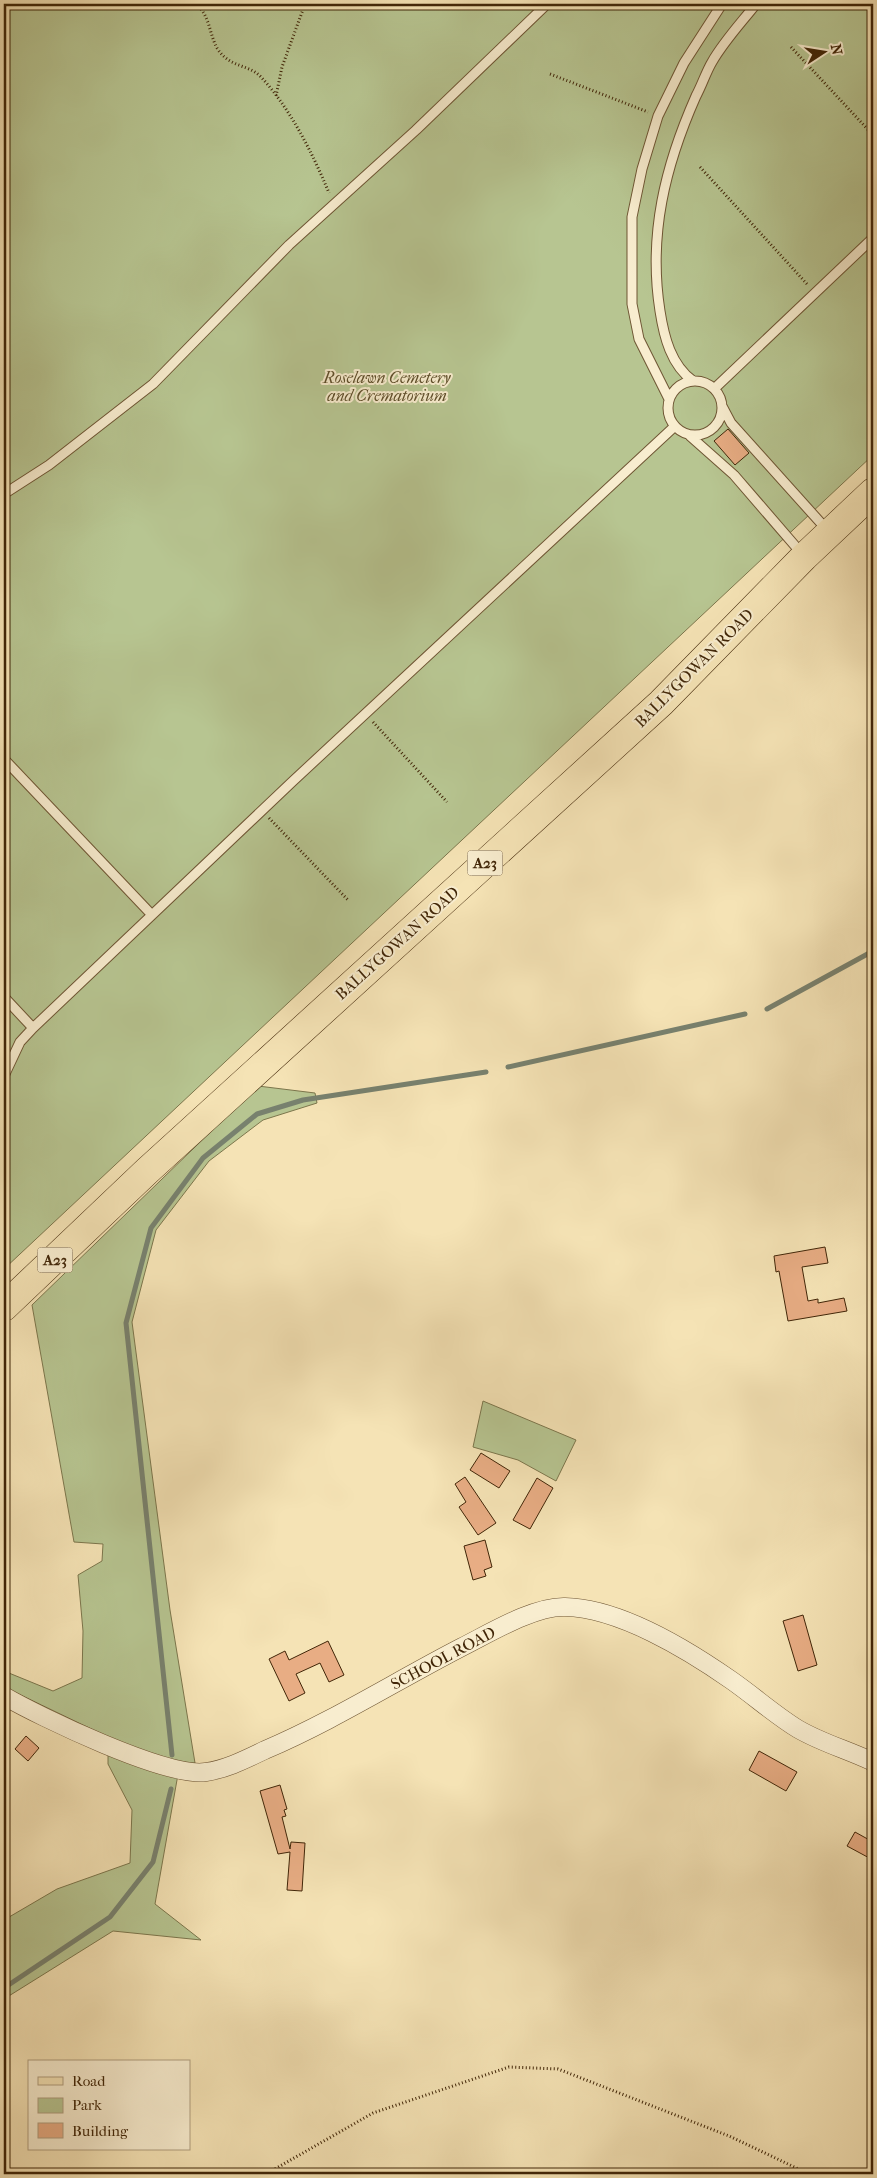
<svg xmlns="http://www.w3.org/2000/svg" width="877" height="2178" viewBox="0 0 877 2178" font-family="'IM FELL French Canon',serif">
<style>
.green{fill:#b7c591;stroke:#7c764c}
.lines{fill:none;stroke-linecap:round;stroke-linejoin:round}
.stream{stroke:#78816e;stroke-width:5}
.building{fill:#e8ad84;stroke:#412608}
.service-casing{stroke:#6e5533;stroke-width:11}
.minor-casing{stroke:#6e5533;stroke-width:19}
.primary-casing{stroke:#412608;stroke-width:29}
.path{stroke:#412608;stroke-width:3;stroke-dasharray:1 2.5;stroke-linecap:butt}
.service{stroke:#f8edcf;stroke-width:9}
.minor{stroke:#f8edcf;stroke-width:18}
.primary{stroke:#f5e3b5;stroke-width:28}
.labels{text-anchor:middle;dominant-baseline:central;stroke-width:4;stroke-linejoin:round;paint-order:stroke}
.shield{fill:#f8edcf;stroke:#786244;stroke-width:1}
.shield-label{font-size:15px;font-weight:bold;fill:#412608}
.park-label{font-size:16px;font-style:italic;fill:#5e4e2a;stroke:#f8edcf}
.street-label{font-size:16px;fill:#412608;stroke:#f8edcf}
</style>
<rect width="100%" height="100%" fill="#f5e3b5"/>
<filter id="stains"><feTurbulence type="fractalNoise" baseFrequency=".004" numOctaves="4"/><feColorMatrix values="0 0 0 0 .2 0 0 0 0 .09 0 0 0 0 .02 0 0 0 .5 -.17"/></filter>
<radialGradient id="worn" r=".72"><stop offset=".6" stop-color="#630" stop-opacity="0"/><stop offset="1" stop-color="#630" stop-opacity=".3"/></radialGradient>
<!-- green -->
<path class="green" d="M4 4H873V455L4 1269Z
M258 1086 315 1093 317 1103 263 1120 209 1161 156 1230 132 1322 170 1610 195 1763H180L155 1904 201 1940 113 1931 4 1999V1920L57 1889 130 1863 132 1810 108 1764V1737L4 1687V1671L53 1691 82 1678 83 1631 78 1575 102 1561 103 1544 74 1542 32 1305Z
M483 1401 576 1440 556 1481 518 1460 473 1447Z"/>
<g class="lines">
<!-- stream -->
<path class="stream" d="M767 1009 873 951
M508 1067 745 1014
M172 1755 126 1323 151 1228 203 1158 257 1114 303 1100 486 1072
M4 1988 110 1917 153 1862 171 1789"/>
</g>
<!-- building -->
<path class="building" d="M728 429 749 453 735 465 714 441Z
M825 1247 828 1263 802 1267 808 1301 818 1299V1303L844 1298 847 1311 788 1321 779 1271 776 1272 774 1256Z
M481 1453 510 1471 499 1488 470 1470Z
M465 1477 496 1523 478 1535 459 1507 466 1502 455 1484Z
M537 1478 553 1488 530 1529 513 1520Z
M485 1540 492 1567 484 1570 486 1576 473 1580 464 1546Z
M803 1615 817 1665 798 1671 783 1621Z
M328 1641 344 1675 329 1682 320 1663 296 1674 305 1693 289 1701 269 1659 285 1651 289 1660Z
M26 1736 39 1748 28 1761 15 1749Z
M759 1751 797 1772 786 1791 749 1770Z
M280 1785 287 1809 284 1810 286 1816 282 1817 290 1849 291 1842 305 1843 302 1891 287 1890 290 1852 278 1854 260 1791Z
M855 1832 873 1842V1860L847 1846Z"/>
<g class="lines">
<defs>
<path id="service" d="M668 408a27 27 0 1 1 54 0a27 27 0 1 1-54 0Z
M693 381C671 365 664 337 660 311 648 235 665 166 696 96 702 85 706 72 712 62 724 41 741 23 756 4
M714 389 873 238
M669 399 639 339 632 304V217L642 169 658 116 684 63 722 4
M722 406 731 423 828 531
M690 436 734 475 803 555
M4 494 49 465 153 384 289 245 416 130 547 4
M4 759 152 915
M4 997 33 1028
M4 1076 20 1042 33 1028 293 781 675 426"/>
<path id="minor" d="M4 1696C40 1717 167 1778 206 1772 227 1769 246 1759 265 1750 333 1721 396 1681 462 1647 490 1633 534 1606 565 1607 619 1608 688 1650 731 1680 754 1696 775 1715 798 1729 822 1743 848 1750 873 1762"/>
<path id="primary" d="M4 1307 147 1171 661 703 804 557 873 492"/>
</defs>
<!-- service casing -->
<use href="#service" class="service-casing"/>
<!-- minor casing -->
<use href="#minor" class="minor-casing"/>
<!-- primary casing -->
<use href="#primary" class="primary-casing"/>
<!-- path -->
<path class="path" d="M201 9C210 21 210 35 217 48 229 68 249 64 261 77 290 108 313 154 329 193
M791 47 873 135
M550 74 648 112
M276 96 282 67 305 4
M700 167 807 284
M373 722 447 802
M269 818 348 900
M266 2174 373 2113 509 2067 558 2069 729 2136 809 2174"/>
<!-- service -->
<use href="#service" class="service"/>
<!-- minor -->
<use href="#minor" class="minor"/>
<!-- primary -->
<use href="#primary" class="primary"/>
</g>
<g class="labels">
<!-- shield labels -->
<g class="shield">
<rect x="467.5" y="850.5" width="35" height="25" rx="4"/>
<rect x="37.5" y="1247.5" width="35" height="25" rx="4"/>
</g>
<g class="shield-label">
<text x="485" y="863">A23</text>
<text x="55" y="1260">A23</text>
</g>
<!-- park labels -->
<g class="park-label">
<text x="387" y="377">Roselawn Cemetery<tspan x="387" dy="18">and Crematorium</tspan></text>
</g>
<!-- street labels -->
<g class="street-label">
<text transform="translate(694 668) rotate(-45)">BALLYGOWAN ROAD</text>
<text transform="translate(397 943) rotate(-42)">BALLYGOWAN ROAD</text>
<text transform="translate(443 1658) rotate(-28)">SCHOOL ROAD</text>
</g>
</g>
<!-- margin -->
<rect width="877" height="2178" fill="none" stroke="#f5e3b5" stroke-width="20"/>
<rect x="5" y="5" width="867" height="2168" fill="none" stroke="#412608" stroke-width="2.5"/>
<rect x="10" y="10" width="857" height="2158" fill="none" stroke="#412608"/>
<!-- legend -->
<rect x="28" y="2060" width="162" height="90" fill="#f8edcf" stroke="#af9d7f"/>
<rect x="38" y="2077" width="25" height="8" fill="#f5e3b5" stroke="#af9d7f"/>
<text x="72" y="2086" font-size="15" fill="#412608">Road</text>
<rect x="38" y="2098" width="25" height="15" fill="#b7c591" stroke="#af9d7f"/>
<text x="72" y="2110" font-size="15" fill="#412608">Park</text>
<rect x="38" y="2123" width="25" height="15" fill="#e8ad84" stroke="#af9d7f"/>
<text x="72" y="2136" font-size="15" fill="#412608">Building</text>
<!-- north arrow -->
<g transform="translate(824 52) rotate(78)" stroke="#f8edcf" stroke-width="4" paint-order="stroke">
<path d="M0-4L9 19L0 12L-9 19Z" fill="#412608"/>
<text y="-8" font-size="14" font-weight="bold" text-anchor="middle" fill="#412608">N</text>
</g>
<rect width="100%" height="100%" filter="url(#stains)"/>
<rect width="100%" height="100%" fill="url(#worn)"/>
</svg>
